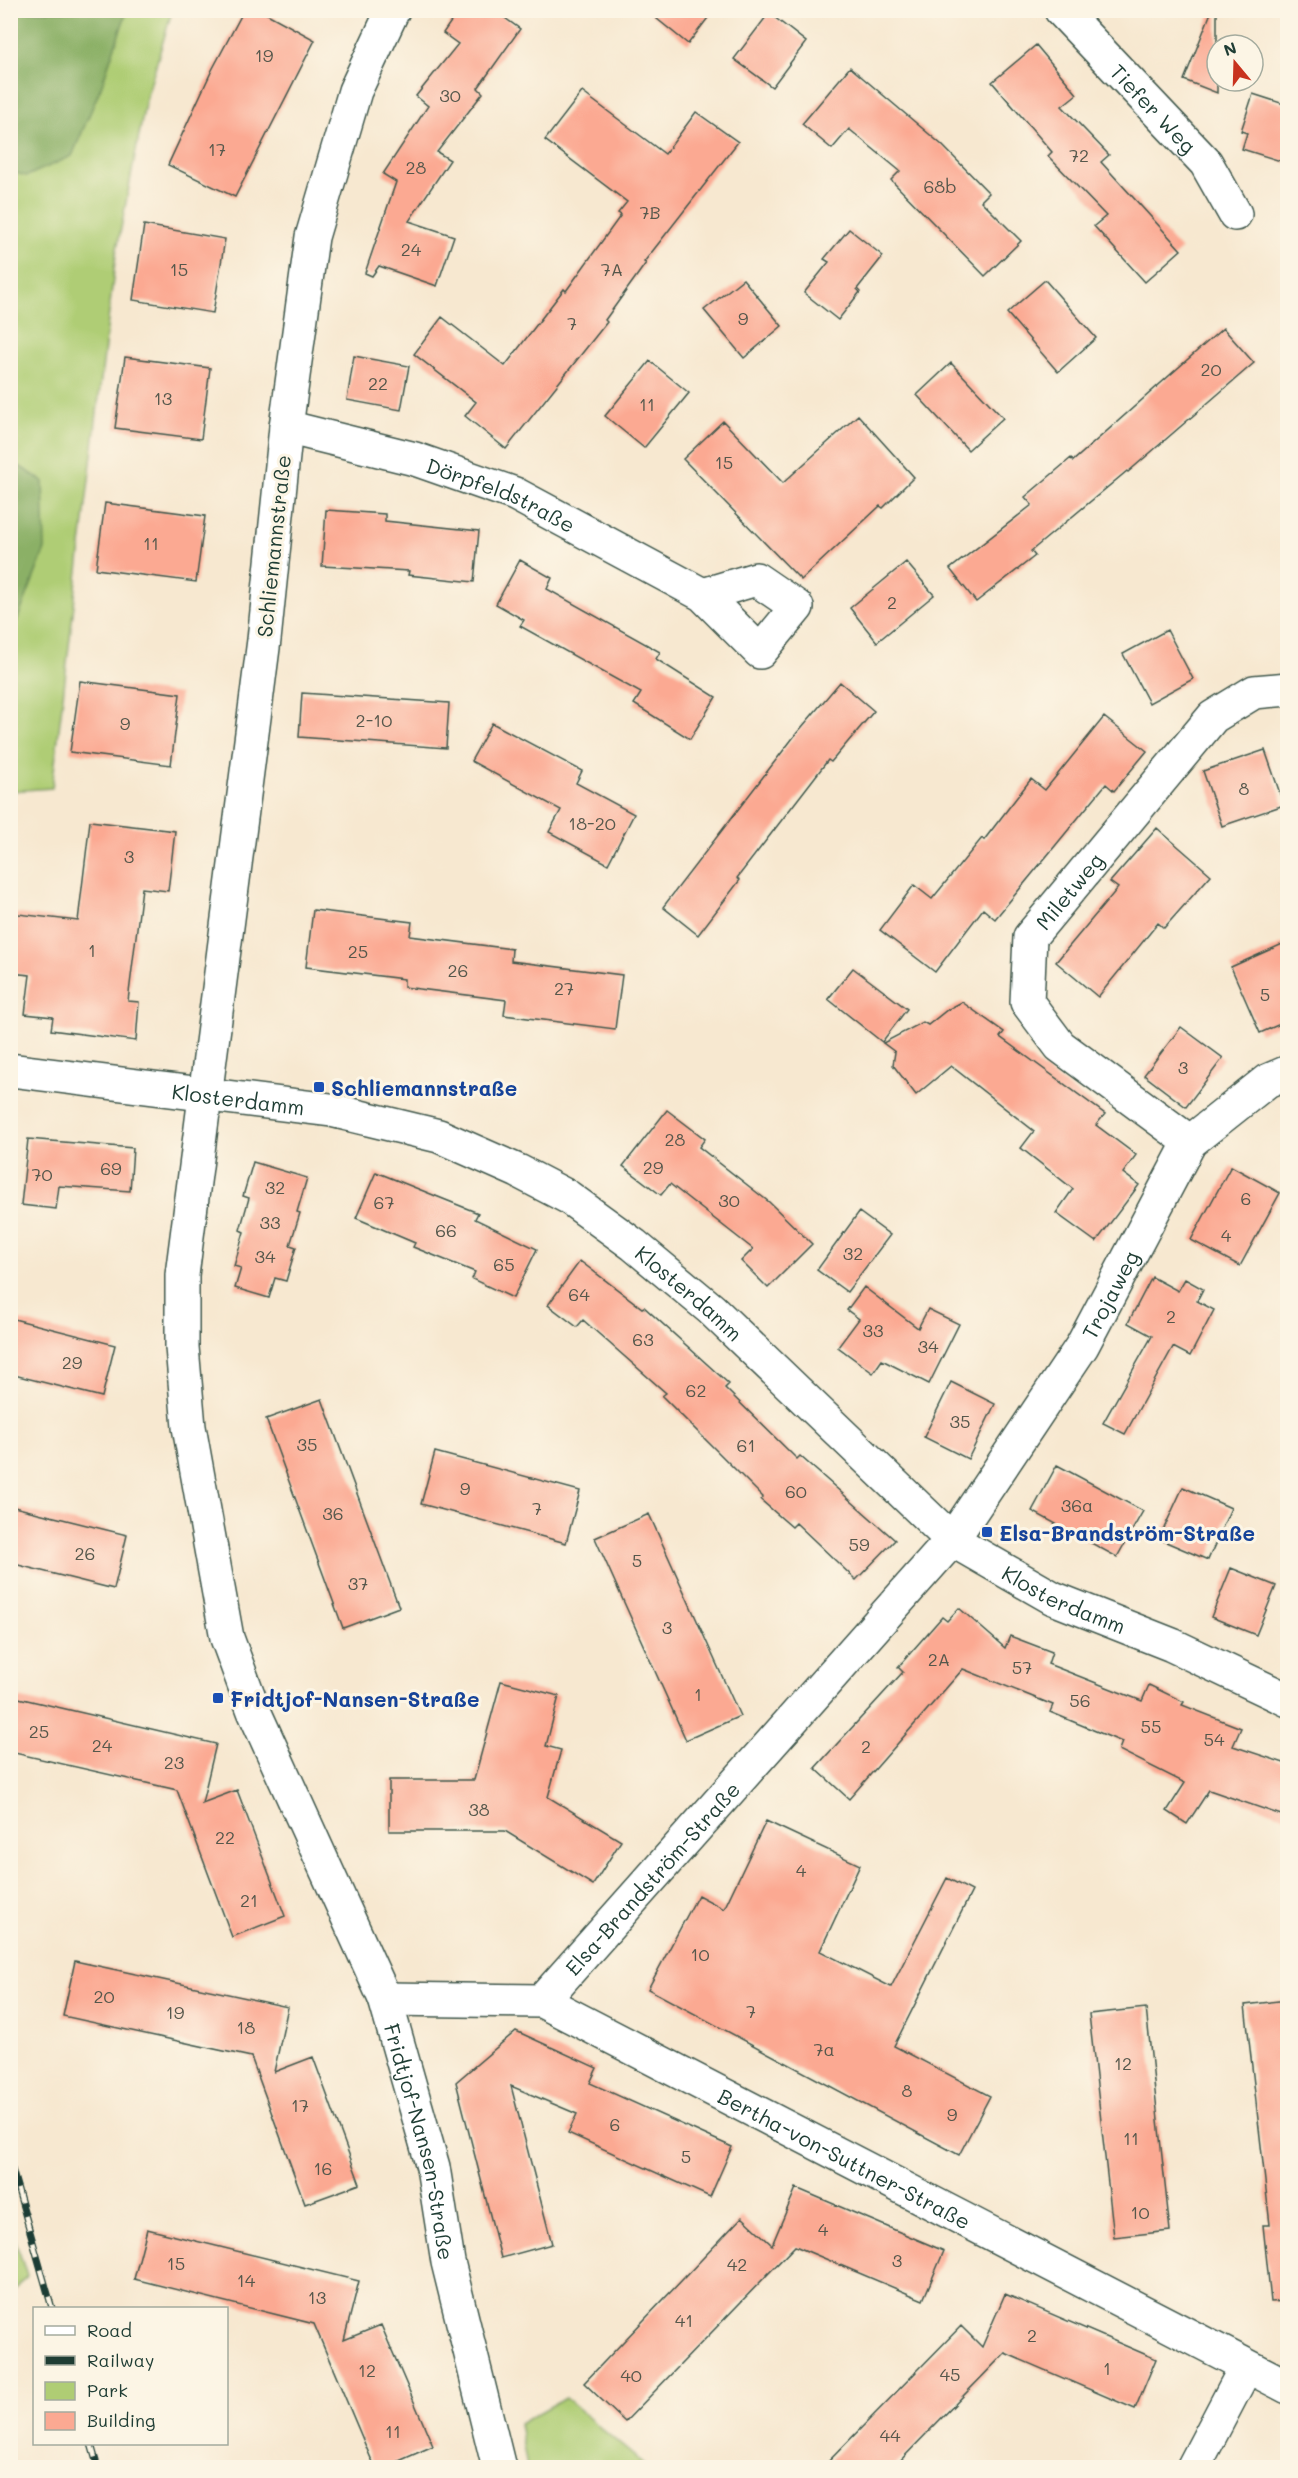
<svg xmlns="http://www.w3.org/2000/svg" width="1298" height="2478" viewBox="0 0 1298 2478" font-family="Mali,sans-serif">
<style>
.green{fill:#afcd74;stroke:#678554;stroke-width:1.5}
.forest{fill:#8bb066;stroke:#55764d;stroke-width:1.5}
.building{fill:#fba992}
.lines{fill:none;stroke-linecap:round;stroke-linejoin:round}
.minor-casing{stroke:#3f574b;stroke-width:36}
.minor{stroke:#fff;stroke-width:33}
.rail-casing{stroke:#1f3d34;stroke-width:7}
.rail{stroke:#fcf5e5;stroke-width:4.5;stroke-dasharray:14;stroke-linecap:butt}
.transit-dot{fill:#1a4fb4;stroke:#fcf5e5;stroke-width:2}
.labels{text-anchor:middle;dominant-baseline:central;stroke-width:6;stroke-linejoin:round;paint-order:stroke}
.number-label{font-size:18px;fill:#56584c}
.street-label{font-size:21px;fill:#1f3d34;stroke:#fcf5e5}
.transit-label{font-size:21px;font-weight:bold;fill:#164399;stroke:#fcf5e5;text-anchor:start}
</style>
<rect width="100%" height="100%" fill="#fcf5e5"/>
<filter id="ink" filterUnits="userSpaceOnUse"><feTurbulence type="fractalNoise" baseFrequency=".0167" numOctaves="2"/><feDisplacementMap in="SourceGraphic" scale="12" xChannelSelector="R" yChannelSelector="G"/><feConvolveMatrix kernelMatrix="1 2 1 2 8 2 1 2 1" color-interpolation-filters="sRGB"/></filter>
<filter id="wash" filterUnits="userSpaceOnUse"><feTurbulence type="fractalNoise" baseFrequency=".008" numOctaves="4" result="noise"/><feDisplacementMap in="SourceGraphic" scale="24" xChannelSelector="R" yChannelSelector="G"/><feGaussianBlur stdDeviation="1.35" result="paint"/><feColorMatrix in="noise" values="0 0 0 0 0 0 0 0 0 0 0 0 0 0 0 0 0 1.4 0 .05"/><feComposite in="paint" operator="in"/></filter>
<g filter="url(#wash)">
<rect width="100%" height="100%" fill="#f7e8d0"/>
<!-- green -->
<path class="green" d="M11 11H172L146 99 116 254 52 788 11 791Z
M10 2224 27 2276 11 2295H10Z
M565 2398 647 2467H527L519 2424Z"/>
<!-- forest -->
<path class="forest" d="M10 11H127L101 87 72 156 27 176 11 172Z
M11 461 43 481 45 549 11 636Z"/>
<g id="blocks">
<!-- building -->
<path class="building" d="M244 10H260L315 40 235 197 168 165 212 70Z
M459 10H494L520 29 478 88 483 93 437 152 450 160 409 221 454 236 437 286 379 266 372 276 365 273 396 182 383 174 428 106 416 96 458 44 443 33Z
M646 10H714L688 44Z
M1212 10H1217V93L1184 80Z
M769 13 806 42 772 87 734 59Z
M1036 45 1077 94 1062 106 1109 155 1101 162 1181 250 1145 282 1094 226 1106 216 1048 156 1052 152 992 82Z
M850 67 942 145 989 193 981 201 1021 241 985 276 891 180 900 171 849 129 832 149 802 124Z
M582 92 665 154 696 112 738 142 644 262 646 263 605 320 607 322 506 449 465 416 476 402 414 354 442 317 505 366 564 289 566 291 621 215 618 213 627 202 545 140Z
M1253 94 1287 105V163L1242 149 1247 133 1241 131Z
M144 225 225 239 213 313 133 300Z
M849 229 883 256 857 289 860 292 838 320 804 293 829 262 824 259Z
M743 279 782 326 744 358 704 310Z
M1045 280 1096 338 1058 372 1007 313Z
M1223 328 1254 363 1128 472 1127 471 1031 551 1035 556 976 602 950 569 1032 505 1025 497 1071 458 1073 461Z
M354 356 409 366 401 410 347 400Z
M125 357 210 368 201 439 115 428Z
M650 361 689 393 644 448 605 416Z
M951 363 1003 418 968 450 917 395Z
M858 415 914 477 883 508 880 506 801 580 683 459 723 421 783 483Z
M105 503 205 516 196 582 96 569Z
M326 510 385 514V521L479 531 474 582 408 575 409 571 322 566Z
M520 560 552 578 547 589 660 652 656 659 716 697 690 739 634 704 641 693 520 626 524 620 496 604Z
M906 562 934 595 877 642 850 608Z
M1167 630 1193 679 1149 703 1123 654Z
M80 681 180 694 171 765 70 752Z
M840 682 874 711 831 762 828 760 737 878 740 880 698 935 663 907 796 734Z
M302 693 449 703 446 748 299 737Z
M1104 717 1147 751 1114 791 1106 784 995 919 983 909 935 972 880 930 914 885 932 899 982 838 984 840 1031 779 1045 790Z
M492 723 582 771 576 783 634 814 608 864 549 832 561 810 471 761Z
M1265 750 1284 805 1222 826 1203 771Z
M90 821 175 831 168 891 142 888 128 1001 139 1002 136 1041 51 1030 53 1017 25 1014 30 975 10 973V913L78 921Z
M1157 828 1211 875 1164 928 1158 923 1098 997 1056 962 1118 888 1110 882Z
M313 910 412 922 410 936 512 949 511 961 622 975 615 1029 504 1015 506 1000 404 987V979L306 967Z
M1287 942V1021L1260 1033 1231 967Z
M853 968 907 1009 882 1042 828 999Z
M962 1002 1004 1032 1000 1037 1105 1114 1096 1125 1136 1155 1123 1173 1139 1185 1096 1242 1056 1213 1073 1189 1021 1148 1034 1131 951 1066 916 1095 893 1065 895 1052 883 1043 923 1022 928 1025 947 1010Z
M1181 1027 1223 1058 1186 1107 1144 1075Z
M667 1110 705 1139 699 1147 769 1202 812 1244 768 1288 741 1261 753 1249 670 1184 661 1195 623 1166Z
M28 1139 133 1148 130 1191 59 1186 56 1209 21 1205Z
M253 1162 307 1178 297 1212 300 1213 290 1245 296 1247 286 1281 275 1278 269 1298 235 1288 241 1268 234 1266 244 1232 240 1230 249 1198 243 1196Z
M1231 1166 1280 1193 1240 1266 1191 1240Z
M376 1172 478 1213 475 1219 537 1249 513 1298 472 1279 475 1272 413 1247 415 1243 356 1218Z
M859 1212 890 1235 847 1292 817 1270Z
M580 1261 642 1308 644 1307 729 1384 725 1388 797 1459 800 1456 895 1540 856 1580 796 1523 792 1527 761 1500 763 1497 662 1396 666 1393 583 1320 577 1327 548 1305Z
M1152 1277 1178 1291 1185 1279 1203 1289 1197 1301 1214 1310 1190 1356 1173 1347 1125 1434 1103 1423 1152 1336 1128 1323Z
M864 1287 918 1328 928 1309 959 1324 929 1384 882 1360 873 1373 838 1347 859 1319 847 1310Z
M10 1318 115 1345 102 1397 10 1374Z
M951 1382 995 1404 968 1459 924 1437Z
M322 1399 399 1607 343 1628 266 1419Z
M435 1452 580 1491 566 1543 421 1504Z
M1057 1465 1143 1511 1117 1557 1032 1511Z
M1183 1487 1231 1508 1208 1560 1159 1539Z
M10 1506 127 1535 114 1589 10 1563Z
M649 1514 740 1716 686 1740 595 1538Z
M1231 1568 1276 1586 1256 1635 1211 1617Z
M959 1608 1005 1648 1010 1636 1052 1652 1048 1664 1142 1701 1149 1685 1184 1702 1182 1705 1241 1728 1233 1746 1287 1764V1817L1209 1790 1187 1824 1167 1811 1185 1783 1119 1750 1122 1742 1050 1712 1053 1705 963 1669 849 1799 815 1768 903 1672 898 1667 942 1617 947 1621Z
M501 1681 559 1696 546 1746 561 1750 548 1797 621 1841 593 1885 505 1831H389V1780H474Z
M10 1696 216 1744 202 1803 237 1790 285 1916 232 1937 177 1790 10 1752Z
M766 1821 860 1865 820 1951 891 1987 947 1878 972 1891 894 2046 990 2096 959 2155 648 1989 698 1895 724 1909Z
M75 1961 288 2007 274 2072 313 2057 360 2184 305 2204 251 2057 63 2016Z
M1287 2000V2301L1271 2302 1263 2225H1270L1245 2005Z
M1146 2008 1170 2231 1114 2237 1089 2014Z
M516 2031 597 2068 590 2083 732 2147 710 2197 568 2133 577 2114 511 2086 552 2244 501 2258 456 2082Z
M796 2188 944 2251 923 2300 795 2246 625 2422 584 2383 742 2217 772 2245Z
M147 2229 359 2281 344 2340 381 2325 433 2446 383 2468H375L314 2324 134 2279Z
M1005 2294 1156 2359 1135 2409 1005 2353 893 2468H822L961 2326 982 2347Z"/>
</g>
</g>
<g filter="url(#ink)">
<use href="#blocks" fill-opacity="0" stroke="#3f574b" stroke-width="1.5"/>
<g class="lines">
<defs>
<g id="minor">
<path id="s1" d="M393 10 355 91 312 237 286 427 264 640 182 1275V1347L189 1427 227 1638 254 1711 385 1999 433 2167 448 2262 499 2468"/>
<path id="s2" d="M1061 10 1206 163 1235 214"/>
<path id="s3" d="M286 427 415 459 515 494 703 595 760 652 797 607 756 579 703 595"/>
<path id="s4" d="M10 1070 331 1110 439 1136 518 1171 568 1197 634 1245 711 1309 952 1540 1053 1598 1172 1645 1288 1700"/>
<path id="s5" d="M1190 1142 1060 1046 1027 1002 1030 937 1213 717 1254 692 1288 689"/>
<path id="s6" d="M385 1999 542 2001 1288 2387"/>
<path id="s7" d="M542 2001 952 1540 1082 1346 1190 1142 1267 1081 1288 1072"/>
<path d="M1193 2468 1246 2367"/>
</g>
</defs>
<!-- minor casing -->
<use href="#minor" class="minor-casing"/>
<!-- minor -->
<use href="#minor" class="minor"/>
<defs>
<path id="rail" d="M10 2162 52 2308
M91 2444 98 2468"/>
</defs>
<!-- rail casing -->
<use href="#rail" class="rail-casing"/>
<!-- rail -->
<use href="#rail" class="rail"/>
</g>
</g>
<!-- markers -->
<g class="transit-dot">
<rect x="313" y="1081" width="12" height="12" rx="3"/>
<rect x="981" y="1526" width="12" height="12" rx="3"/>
<rect x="212" y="1692" width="12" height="12" rx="3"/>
</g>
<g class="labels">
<!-- number labels -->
<g class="number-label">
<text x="264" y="55">19</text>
<text x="450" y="95">30</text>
<text x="217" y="149">17</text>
<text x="1079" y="155">72</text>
<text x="416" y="167">28</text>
<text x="940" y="186">68b</text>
<text x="650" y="212">7B</text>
<text x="411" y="249">24</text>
<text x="179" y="269">15</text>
<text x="612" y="269">7A</text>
<text x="743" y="318">9</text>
<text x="572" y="323">7</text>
<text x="1211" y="369">20</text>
<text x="378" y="383">22</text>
<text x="163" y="398">13</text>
<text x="647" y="404">11</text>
<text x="724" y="462">15</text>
<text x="151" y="543">11</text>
<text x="892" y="602">2</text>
<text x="374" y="720">2-10</text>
<text x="125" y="723">9</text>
<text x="1244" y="788">8</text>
<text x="592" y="823">18-20</text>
<text x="129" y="856">3</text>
<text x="92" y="950">1</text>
<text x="358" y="951">25</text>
<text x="458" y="970">26</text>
<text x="564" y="988">27</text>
<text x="1265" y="994">5</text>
<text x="1183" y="1067">3</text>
<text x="675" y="1139">28</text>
<text x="653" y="1167">29</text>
<text x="111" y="1168">69</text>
<text x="42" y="1174">70</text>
<text x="275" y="1187">32</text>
<text x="1246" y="1198">6</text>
<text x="729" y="1200">30</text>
<text x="384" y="1202">67</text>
<text x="270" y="1222">33</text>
<text x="446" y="1230">66</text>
<text x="1226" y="1235">4</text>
<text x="853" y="1253">32</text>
<text x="265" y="1256">34</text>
<text x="504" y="1264">65</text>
<text x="579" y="1294">64</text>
<text x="1171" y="1316">2</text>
<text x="873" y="1330">33</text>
<text x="643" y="1339">63</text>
<text x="928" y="1346">34</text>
<text x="72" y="1362">29</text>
<text x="696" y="1390">62</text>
<text x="960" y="1421">35</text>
<text x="307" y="1444">35</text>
<text x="746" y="1445">61</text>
<text x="465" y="1488">9</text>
<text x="796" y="1491">60</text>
<text x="1077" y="1505">36a</text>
<text x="537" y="1508">7</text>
<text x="333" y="1513">36</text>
<text x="859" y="1544">59</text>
<text x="85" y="1553">26</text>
<text x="637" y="1560">5</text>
<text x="358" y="1583">37</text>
<text x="667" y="1627">3</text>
<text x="939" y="1659">2A</text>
<text x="1022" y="1667">57</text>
<text x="698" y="1694">1</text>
<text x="1080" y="1700">56</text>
<text x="1151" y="1726">55</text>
<text x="39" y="1731">25</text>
<text x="1214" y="1739">54</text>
<text x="102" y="1745">24</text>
<text x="866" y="1746">2</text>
<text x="174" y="1762">23</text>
<text x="479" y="1809">38</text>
<text x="225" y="1837">22</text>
<text x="801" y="1870">4</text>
<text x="249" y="1900">21</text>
<text x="700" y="1954">10</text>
<text x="104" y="1996">20</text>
<text x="751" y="2011">7</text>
<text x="175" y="2012">19</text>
<text x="246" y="2027">18</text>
<text x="824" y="2049">7a</text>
<text x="1123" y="2063">12</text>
<text x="907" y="2090">8</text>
<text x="300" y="2105">17</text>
<text x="952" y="2114">9</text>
<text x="615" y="2124">6</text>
<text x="1131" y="2138">11</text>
<text x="686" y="2156">5</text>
<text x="323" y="2168">16</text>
<text x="1140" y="2212">10</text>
<text x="823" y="2229">4</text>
<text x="897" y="2260">3</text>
<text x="176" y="2263">15</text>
<text x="737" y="2264">42</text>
<text x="246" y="2280">14</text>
<text x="317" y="2297">13</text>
<text x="684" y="2320">41</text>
<text x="1032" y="2335">2</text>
<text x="1107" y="2368">1</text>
<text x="367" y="2370">12</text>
<text x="950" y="2374">45</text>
<text x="631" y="2375">40</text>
<text x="393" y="2431">11</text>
<text x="890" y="2435">44</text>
</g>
<!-- street labels -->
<g class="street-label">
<text stroke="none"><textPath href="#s2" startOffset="135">Tiefer Weg</textPath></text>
<text stroke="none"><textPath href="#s3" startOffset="226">Dörpfeldstraße</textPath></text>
<text transform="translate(273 546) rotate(-84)">Schliemannstraße</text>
<text stroke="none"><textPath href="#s5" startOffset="342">Miletweg</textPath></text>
<text stroke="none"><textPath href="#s4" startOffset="230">Klosterdamm</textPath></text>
<text stroke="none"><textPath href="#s4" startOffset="732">Klosterdamm</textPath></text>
<text stroke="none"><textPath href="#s7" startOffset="909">Trojaweg</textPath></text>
<text stroke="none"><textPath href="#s4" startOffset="1220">Klosterdamm</textPath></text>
<text stroke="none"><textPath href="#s7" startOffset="165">Elsa-Brandström-Straße</textPath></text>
<text stroke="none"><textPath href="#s1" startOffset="2196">Fridtjof-Nansen-Straße</textPath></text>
<text stroke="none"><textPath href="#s6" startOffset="498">Bertha-von-Suttner-Straße</textPath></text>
</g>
<!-- transit labels -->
<g class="transit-label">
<text x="331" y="1087">Schliemannstraße</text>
<text x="999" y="1532">Elsa-Brandström-Straße</text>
<text x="230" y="1698">Fridtjof-Nansen-Straße</text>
</g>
</g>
<!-- margin -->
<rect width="1298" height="2478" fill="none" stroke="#fcf5e5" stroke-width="36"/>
<!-- legend -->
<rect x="33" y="2307" width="195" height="138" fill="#fcf5e5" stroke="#a4ab9e" stroke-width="1.5"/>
<rect x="45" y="2326" width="30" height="9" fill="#ffffff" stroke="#a4ab9e" stroke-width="1.5"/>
<text x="87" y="2337" font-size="18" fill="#1f3d34">Road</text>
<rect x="45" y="2356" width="30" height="9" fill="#1f3d34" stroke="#a4ab9e" stroke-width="1.5"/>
<text x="87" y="2367" font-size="18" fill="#1f3d34">Railway</text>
<rect x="45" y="2382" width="30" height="18" fill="#afcd74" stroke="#a4ab9e" stroke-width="1.5"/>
<text x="87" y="2397" font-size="18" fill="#1f3d34">Park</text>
<rect x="45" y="2412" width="30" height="18" fill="#fba992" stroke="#a4ab9e" stroke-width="1.5"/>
<text x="87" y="2427" font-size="18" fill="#1f3d34">Building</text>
<!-- north arrow -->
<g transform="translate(1235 63) rotate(341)"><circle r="28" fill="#fcf5e5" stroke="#a4ab9e" stroke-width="1.5"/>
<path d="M0-4.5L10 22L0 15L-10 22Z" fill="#c8321e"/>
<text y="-9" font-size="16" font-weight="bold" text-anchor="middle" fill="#1f3d34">N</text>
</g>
</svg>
